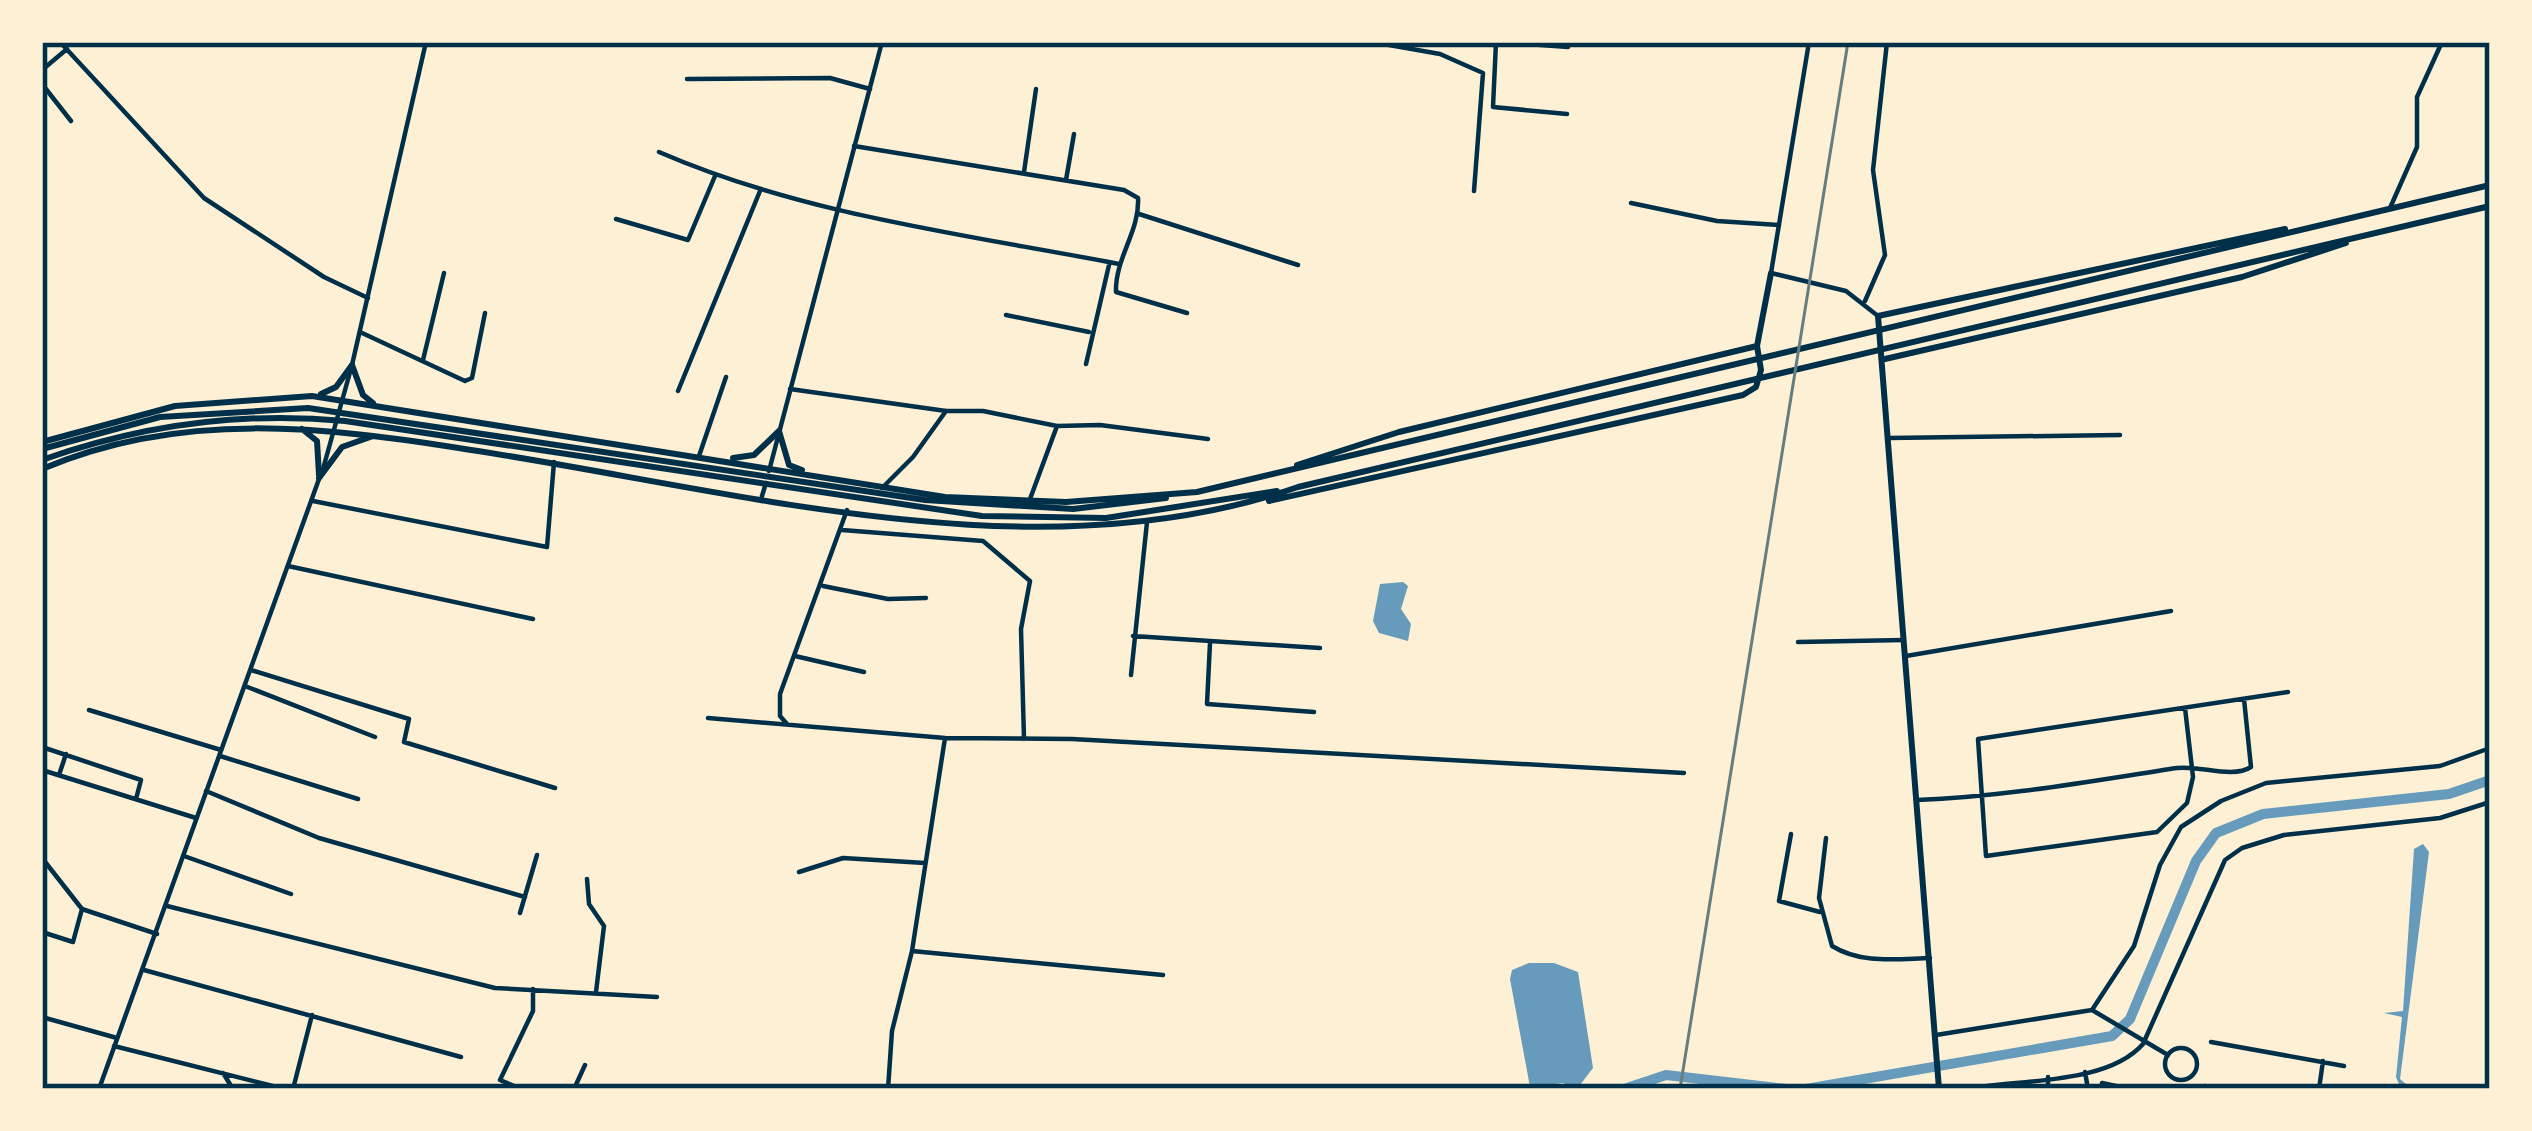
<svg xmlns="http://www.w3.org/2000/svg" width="2532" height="1131" viewBox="0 0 2532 1131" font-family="'Public Sans',sans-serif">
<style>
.water{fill:#669bbc}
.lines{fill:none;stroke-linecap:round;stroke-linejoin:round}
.canal{stroke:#669bbc;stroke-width:10}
.minor{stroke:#003049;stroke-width:4.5}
.tertiary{stroke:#003049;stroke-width:4.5}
.secondary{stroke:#003049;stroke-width:6}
.primary{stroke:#003049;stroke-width:6}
.rail{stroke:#657d81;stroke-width:3}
.neatline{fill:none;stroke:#003049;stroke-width:4.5}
</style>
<rect width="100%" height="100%" fill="#fdf0d5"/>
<!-- water -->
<path class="water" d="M1403 582 1408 586 1401 609 1411 624 1408 641 1379 633 1373 621 1380 584Z
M2423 844 2429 852 2400 1079 2412 1089H2401L2396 1077 2402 1017 2384 1013 2403 1011 2414 849Z
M1529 963H1554L1578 972 1593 1068 1577 1089 1563 1083 1530 1087 1510 979 1512 970Z"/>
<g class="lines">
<!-- canal -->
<path class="canal" d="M1624 1089 1666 1075 1787 1089
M1806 1089 2112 1036 2130 1019 2196 861 2216 833 2263 814 2449 794 2490 780"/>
<!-- minor -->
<path class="minor" d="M60 42 204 198 324 277 368 298
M1293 42H1349
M1372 42 1440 54 1483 73 1474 191
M1496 42 1493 107 1567 114
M1499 42 1568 47
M42 70 67 49
M687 79 830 78 870 89
M42 84 71 121
M854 146 1124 190 1138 198C1140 231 1115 258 1116 292L1187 313
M659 152C804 215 964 234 1119 264
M1024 172 1036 89
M1066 180 1074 134
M1631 203 1717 221 1779 225
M2390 208 2417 147V97L2442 42
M1139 214 1298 265
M616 219 688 240 715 176
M1865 301 1885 255 1873 170 1887 42
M1006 315 1089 332
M360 332 465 381 472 378 485 313
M423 360 444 273
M1086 364 1109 265
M790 389 946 411H983L1057 426 1100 425 1208 439
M678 391 760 191
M1889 438 2120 435
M699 456 726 377
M882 488 913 457 946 411
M1030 499 1057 426
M313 501 547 547 554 462
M842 530 983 541 1030 581 1021 629 1024 739
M288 566 533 619
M823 586 888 599 926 598
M1133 636 1320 648
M1798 642 1904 640
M1210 643 1207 704 1314 712
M795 656 864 672
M1906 656 2171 611
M251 670 409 719 404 742 555 788
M1131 675 1147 522
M245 686 375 737
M2185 708 2193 777 2187 803 2157 832 1986 856 1978 739 2288 692
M89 710 221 750
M708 718 945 738 1072 739 1684 773
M787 724 780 716V694L847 510
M42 747 141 780 136 799
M220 756 358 799
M42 770 196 818
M59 775 66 754
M206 791 319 838 525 897
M1917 800C2004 797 2091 781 2177 768 2200 765 2232 779 2251 767L2244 699
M1791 834 1779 901 1820 912
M1826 838 1819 898 1832 946C1861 964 1895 959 1930 958
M184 856 291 894
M42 858 82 909 157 934
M799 872 843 858 925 863
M587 879 589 904 604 926 596 992
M167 906 495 988 657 997
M520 913 537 855
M42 932 73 942 82 909
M912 951 1163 975
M144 970 461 1057
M2092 1010 2168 1055
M42 1017 117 1038
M1936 1035 2092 1010 2134 946 2160 865 2181 827 2221 801 2266 783 2440 766 2490 748
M2211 1042 2344 1066
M114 1046 285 1089
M2165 1064a16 16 0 1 1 32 0a16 16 0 1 1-32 0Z
M2085 1072 2088 1089
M223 1073 233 1089
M2048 1077V1089
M2102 1083 2130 1089
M2205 1086 2206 1089
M293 1089 312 1015
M521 1089 500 1080 533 1011V989
M574 1089 585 1065
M888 1089 892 1031 912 951 945 738
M1968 1089C2019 1079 2107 1085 2143 1044L2225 860 2242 848 2284 835 2440 818 2490 802
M2319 1089 2323 1061"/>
<!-- tertiary -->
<path class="tertiary" d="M1809 42 1771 273 1846 291 1878 316
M323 469 352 365 426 42
M769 471 882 42
M762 496 766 483
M99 1089 319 479"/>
<!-- secondary -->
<path class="secondary" d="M1878 316 1939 1089"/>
<!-- primary -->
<path class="primary" d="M1878 316 2285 229
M1757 346 1771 273
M1885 359 2242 277 2346 243
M352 365 363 395 373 403
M321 394 336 387 352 365
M302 429 317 441 319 475
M779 431 789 465 802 470
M42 442 175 406 312 396 945 497 1066 502 1197 492 2490 185
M42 449 160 417 308 408 925 500 1073 509 1166 498
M733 458 754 455 779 431
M42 460C141 425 240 411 345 421L982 516 1106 518 1277 491
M42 469C182 409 325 427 471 450 737 490 1036 578 1298 487L2490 206
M319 478 342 447 373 436
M1269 501 1743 395 1756 387 1761 370 1757 346 1399 432 1297 465"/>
<!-- rail -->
<path class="rail" d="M1680 1089 1848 42"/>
</g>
<!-- border -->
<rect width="2532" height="1131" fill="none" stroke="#fdf0d5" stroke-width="90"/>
<rect x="45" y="45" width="2442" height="1041" class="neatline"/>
</svg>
